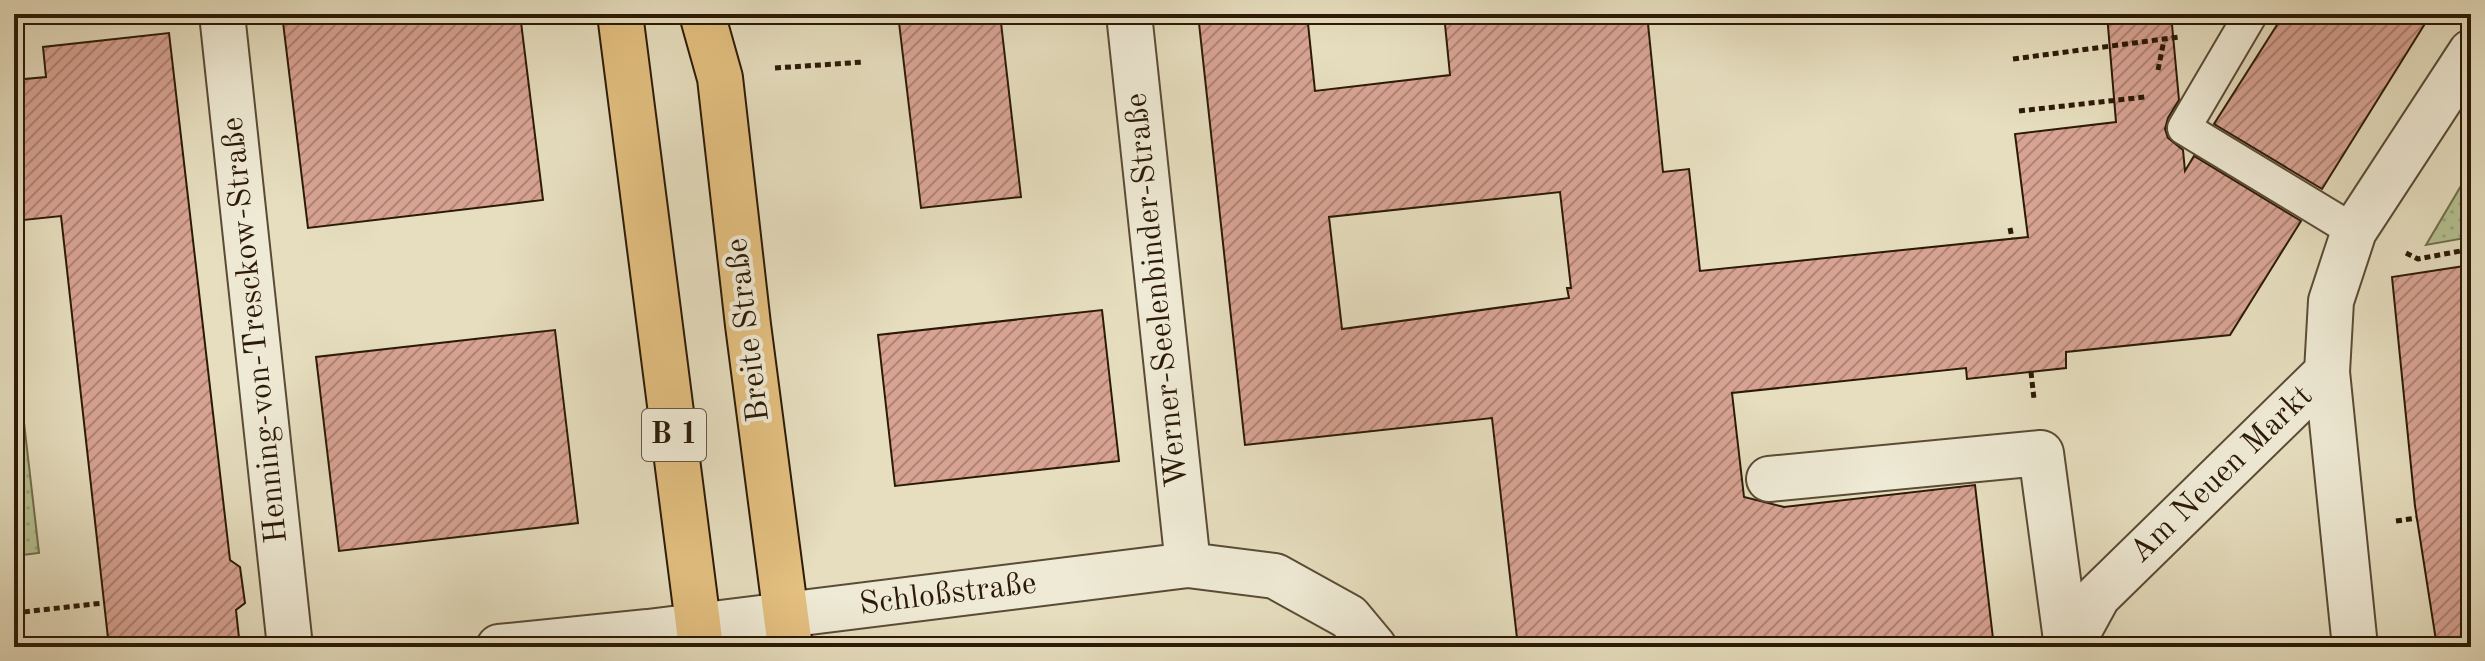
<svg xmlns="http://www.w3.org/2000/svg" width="2485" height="661" viewBox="0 0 2485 661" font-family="'Old Standard TT',serif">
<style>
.grass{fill:url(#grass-dots);stroke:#706e4c;stroke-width:2}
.building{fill:url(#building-hatch);stroke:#2c1a07;stroke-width:2;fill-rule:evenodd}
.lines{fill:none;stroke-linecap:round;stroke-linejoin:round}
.lane-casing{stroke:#5a4b35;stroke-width:36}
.street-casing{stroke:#5a4b35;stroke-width:48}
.primary-casing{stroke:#2c1a07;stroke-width:48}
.path{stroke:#2c1a07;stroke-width:5;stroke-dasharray:6 4;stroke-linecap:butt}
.lane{stroke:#efead5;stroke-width:32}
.street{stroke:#efead5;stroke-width:44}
.primary{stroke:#e3bf80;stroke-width:44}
.labels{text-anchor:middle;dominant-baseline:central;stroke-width:8;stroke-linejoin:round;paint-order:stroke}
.shield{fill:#efead5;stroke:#665845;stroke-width:2}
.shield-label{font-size:30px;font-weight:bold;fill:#2c1a07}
.street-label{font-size:32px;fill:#2c1a07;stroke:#efead5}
</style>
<defs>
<pattern id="grass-dots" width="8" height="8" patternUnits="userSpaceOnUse" patternTransform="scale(2)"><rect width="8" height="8" fill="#b4c192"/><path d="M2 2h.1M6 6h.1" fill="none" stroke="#9ba57c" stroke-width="1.8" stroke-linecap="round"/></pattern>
<pattern id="building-hatch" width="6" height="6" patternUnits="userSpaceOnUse" patternTransform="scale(2)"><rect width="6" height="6" fill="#d8a393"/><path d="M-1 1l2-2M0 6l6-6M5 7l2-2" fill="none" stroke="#af8476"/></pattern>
</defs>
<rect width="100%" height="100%" fill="#e6debf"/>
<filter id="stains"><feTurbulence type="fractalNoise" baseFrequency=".0025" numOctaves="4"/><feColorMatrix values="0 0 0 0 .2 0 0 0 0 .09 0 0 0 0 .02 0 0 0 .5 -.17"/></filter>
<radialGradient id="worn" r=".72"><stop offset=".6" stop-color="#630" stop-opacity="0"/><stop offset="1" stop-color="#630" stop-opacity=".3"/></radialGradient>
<!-- grass -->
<path class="grass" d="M2471 169V237L2426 245Z
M14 379H19L39 553 14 556Z"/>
<!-- building -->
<path class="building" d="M282 14H520L543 200 308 228Z
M898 14H1000L1021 197 921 208Z
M1198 14H1307L1315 91 1450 75 1444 14H1647L1663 172 1689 169 1700 271 2028 237 2015 134 2116 122 2107 14H2171L2179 100 2168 118 2165 129 2168 138 2183 150 2185 171 2194 156 2301 221 2230 335 2066 352V368L1967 379 1966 368 1732 393 1744 497 1784 507 1975 485 1994 647H1518L1492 418 1245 445ZM1560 192 1571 288H1567L1569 298 1342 329 1329 217Z
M2284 14H2431L2322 189 2214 124Z
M169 33 230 560 240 567 245 603 236 610 240 647H109L61 216 14 221V80L46 77 43 47Z
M2471 265V647H2437L2415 506 2392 277Z
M1102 310 1119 461 895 486 878 335Z
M555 330 578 523 339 551 316 357Z"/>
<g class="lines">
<defs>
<path id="lane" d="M2251 14 2184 128 2354 231"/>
<path id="street" d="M222 14 290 647
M1129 14 1188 565
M1769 479 2041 453 2067 647
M499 647 648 632 1188 565 1275 576 1349 617 1374 647
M2070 647 2098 596 2327 372
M2355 647 2327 372 2331 301 2354 231 2471 52"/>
<path id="primary" d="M620 14 701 647
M702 14 720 78 748 325 790 647"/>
</defs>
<!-- lane casing -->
<use href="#lane" class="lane-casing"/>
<!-- street casing -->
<use href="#street" class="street-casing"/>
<!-- primary casing -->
<use href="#primary" class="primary-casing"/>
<!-- path -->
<path class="path" d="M2013 59 2179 37
M775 68 864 62
M2158 70 2164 40
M2019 111 2145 97
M2010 228 2012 238
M2406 253 2418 259 2471 249
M2031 372 2034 399
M2396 521 2417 518
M14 613 103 603"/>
<!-- lane -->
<use href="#lane" class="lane"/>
<!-- street -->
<use href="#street" class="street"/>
<!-- primary -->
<use href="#primary" class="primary"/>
</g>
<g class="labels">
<!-- shield labels -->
<rect class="shield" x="642" y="409" width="64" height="52" rx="6"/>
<g class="shield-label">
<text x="674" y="435">B 1</text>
</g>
<!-- street labels -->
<g class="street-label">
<text transform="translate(1158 290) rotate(-96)">Werner-Seelenbinder-Straße</text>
<text transform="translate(256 330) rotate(-96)">Henning-von-Tresckow-Straße</text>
<text transform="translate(749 330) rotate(-97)">Breite Straße</text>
<text transform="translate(2222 475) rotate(-44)">Am Neuen Markt</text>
<text transform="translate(948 595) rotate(-7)">Schloßstraße</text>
</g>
</g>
<!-- margin -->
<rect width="2485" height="661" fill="none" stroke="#e6debf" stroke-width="48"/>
<rect x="16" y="16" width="2453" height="629" fill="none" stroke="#2c1a07" stroke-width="4"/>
<rect x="24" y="24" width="2437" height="613" fill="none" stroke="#2c1a07" stroke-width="2"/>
<rect width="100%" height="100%" filter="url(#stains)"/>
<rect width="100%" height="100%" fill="url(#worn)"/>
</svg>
